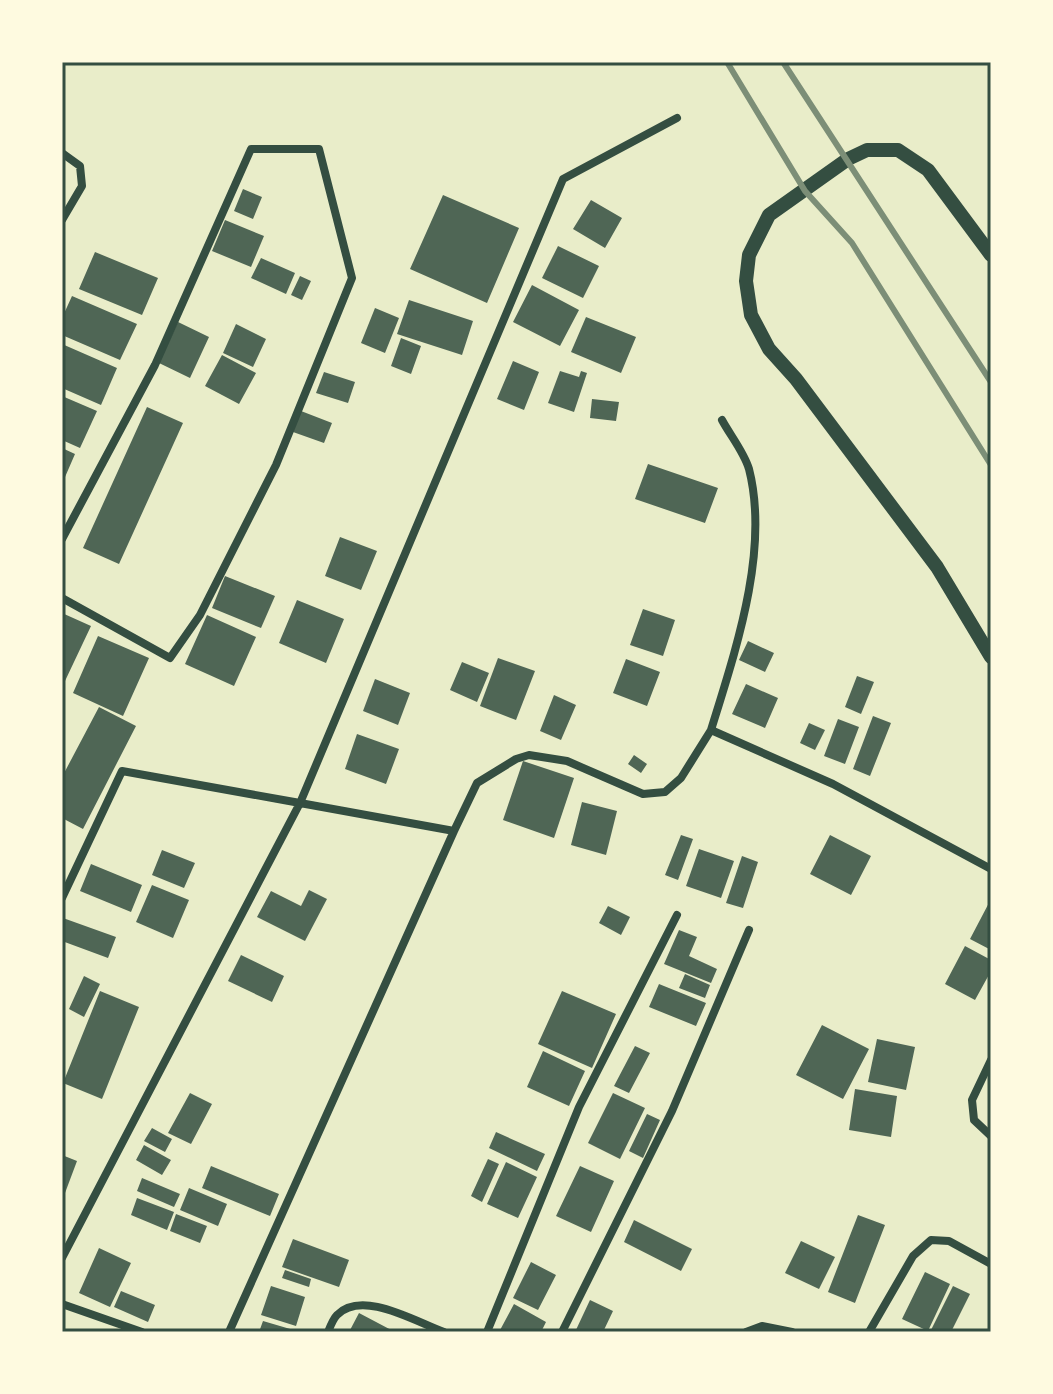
<svg xmlns="http://www.w3.org/2000/svg" width="1053" height="1394" viewBox="0 0 1053 1394" font-family="Karla,sans-serif">
<style>
.building{fill:#4f6655}
.lines{fill:none;stroke-linecap:round;stroke-linejoin:round}
.minor{stroke:#344e41;stroke-width:8}
.tertiary{stroke:#344e41;stroke-width:14}
.rail{stroke:#7c8e77;stroke-width:6}
.neatline{fill:none;stroke:#344e41;stroke-width:3}
</style>
<rect width="100%" height="100%" fill="#e9edc9"/>
<!-- building -->
<path class="building" d="M243 189 262 197 253 219 234 211Z
M443 195 519 228 487 303 410 269Z
M591 200 622 218 605 248 573 229Z
M225 220 264 236 251 267 212 251Z
M558 246 599 266 583 298 542 278Z
M95 252 158 278 142 315 79 289Z
M261 258 295 273 286 294 251 278Z
M300 276 311 281 302 300 291 295Z
M532 285 579 310 560 346 513 322Z
M72 296 137 324 120 360 62 335V318Z
M409 300 473 321 462 355 397 334Z
M375 308 399 318 385 353 361 343Z
M586 317 636 337 621 373 571 352Z
M178 322 209 337 190 378 159 363Z
M236 324 266 339 253 367 223 353Z
M401 338 421 346 411 374 391 366Z
M62 344 117 368 101 405 62 388Z
M222 355 256 373 239 404 205 386Z
M513 361 539 372 524 410 497 399Z
M560 371 579 377 581 371 587 373 574 412 548 403Z
M324 372 355 382 348 403 316 393Z
M62 396 97 411 80 448 62 440Z
M592 399 619 402 616 421 590 418Z
M147 407 183 423 119 564 83 548Z
M301 411 332 423 324 443 293 432Z
M62 448 75 454 62 484Z
M648 464 718 488 705 523 635 499Z
M340 537 377 551 361 590 325 576Z
M225 576 275 596 261 628 212 608Z
M297 600 344 619 326 663 279 643Z
M643 609 675 620 663 656 630 645Z
M62 613 91 626 65 681 62 680Z
M207 615 256 637 234 686 185 664Z
M98 636 149 658 123 716 73 693Z
M748 641 774 653 765 672 739 660Z
M498 658 535 671 516 720 480 706Z
M626 659 660 672 647 706 613 693Z
M462 662 489 673 477 702 450 690Z
M857 676 874 682 861 714 845 707Z
M375 679 410 693 398 725 363 711Z
M746 684 778 698 765 728 732 714Z
M554 695 576 705 561 740 540 731Z
M99 707 136 726 83 829 62 818V777Z
M873 716 891 723 870 776 853 769Z
M838 719 859 727 845 764 824 756Z
M809 723 825 730 815 750 800 743Z
M357 734 399 749 386 784 345 769Z
M634 755 647 764 641 773 628 764Z
M523 761 574 778 554 838 503 820Z
M582 802 617 811 606 855 571 845Z
M681 835 693 839 678 880 665 875Z
M830 835 871 856 851 895 810 874Z
M699 849 734 861 721 898 686 886Z
M162 850 195 863 184 888 152 875Z
M742 856 758 862 743 908 726 903Z
M91 864 142 885 131 912 80 891Z
M152 885 189 900 173 938 136 922Z
M309 890 327 899 305 941 257 917 271 891 301 906Z
M991 899V950L970 939Z
M608 906 630 917 621 935 599 923Z
M63 918 116 937 108 958 62 941Z
M679 930 697 937 689 956 717 969 711 983 664 964Z
M965 946 991 960V971L975 1000 945 984Z
M241 955 284 976 272 1002 228 981Z
M685 974 710 985 705 998 679 988Z
M84 976 100 984 84 1017 69 1009Z
M659 984 706 1003 696 1026 649 1007Z
M100 991 139 1007 102 1099 63 1083Z
M562 991 616 1014 592 1068 538 1044Z
M822 1025 869 1049 843 1099 796 1075Z
M877 1039 915 1047 906 1090 868 1082Z
M635 1046 650 1053 629 1093 614 1086Z
M543 1051 585 1071 569 1106 527 1087Z
M855 1089 897 1096 891 1137 849 1130Z
M190 1093 212 1104 191 1144 168 1133Z
M613 1093 645 1108 620 1159 588 1143Z
M647 1114 660 1120 643 1158 629 1151Z
M152 1128 172 1139 165 1152 144 1141Z
M496 1132 545 1154 537 1171 489 1148Z
M144 1145 171 1160 162 1175 136 1160Z
M62 1155 77 1161 65 1193 62 1192Z
M488 1159 499 1164 482 1202 471 1196Z
M506 1162 537 1177 518 1218 487 1204Z
M211 1166 279 1194 270 1216 202 1188Z
M580 1166 614 1181 591 1232 556 1216Z
M142 1178 180 1194 174 1207 137 1191Z
M189 1188 227 1204 218 1226 180 1210Z
M137 1198 174 1212 167 1230 131 1215Z
M176 1214 207 1226 200 1243 170 1231Z
M858 1215 885 1225 855 1303 828 1292Z
M634 1220 692 1249 681 1271 624 1242Z
M293 1239 349 1260 339 1287 282 1267Z
M801 1241 835 1257 819 1289 785 1273Z
M99 1248 131 1263 110 1307 79 1293Z
M531 1262 556 1275 538 1310 513 1298Z
M285 1270 311 1279 309 1287 282 1278Z
M925 1272 950 1284 928 1331 902 1319Z
M271 1286 305 1297 296 1326 261 1315Z
M953 1286 970 1294 951 1332H935L931 1330Z
M121 1291 155 1305 148 1322 114 1307Z
M590 1300 613 1311 603 1332H575Z
M514 1304 546 1322 541 1332H499Z
M359 1313 395 1332H349Z
M263 1321 297 1331V1332H259Z"/>
<g class="lines">
<!-- minor -->
<path class="minor" d="M62 153 80 166 82 186 62 220
M722 420C730 435 744 452 749 469 770 551 735 652 711 730L833 784 991 869
M62 539 155 365 251 149H319L352 278 276 465 200 615 170 658 62 598
M454 831 477 783 516 759 529 755 567 761 643 794 665 792 681 778 711 730
M62 898 122 771 300 803 563 179 677 118
M991 1060 972 1100 974 1120 991 1136
M62 1258 300 803 454 831 229 1332
M62 1304 142 1332
M328 1332C330 1327 333 1319 337 1315 362 1289 416 1322 444 1332
M487 1332 579 1107 677 915
M562 1332 672 1111 749 930
M746 1332 762 1326 792 1332
M869 1332 913 1256 931 1240 949 1241 991 1264"/>
<!-- tertiary -->
<path class="tertiary" d="M991 255 928 170 898 150H867L848 159 769 215 749 255 746 281 751 315 769 349 796 379 937 567 991 657"/>
<!-- rail -->
<path class="rail" d="M727 62 805 191 852 243 991 465
M783 62 991 382"/>
</g>
<!-- border -->
<rect width="1053" height="1394" fill="none" stroke="#fefae0" stroke-width="128"/>
<rect x="64" y="64" width="925" height="1266" class="neatline"/>
</svg>
